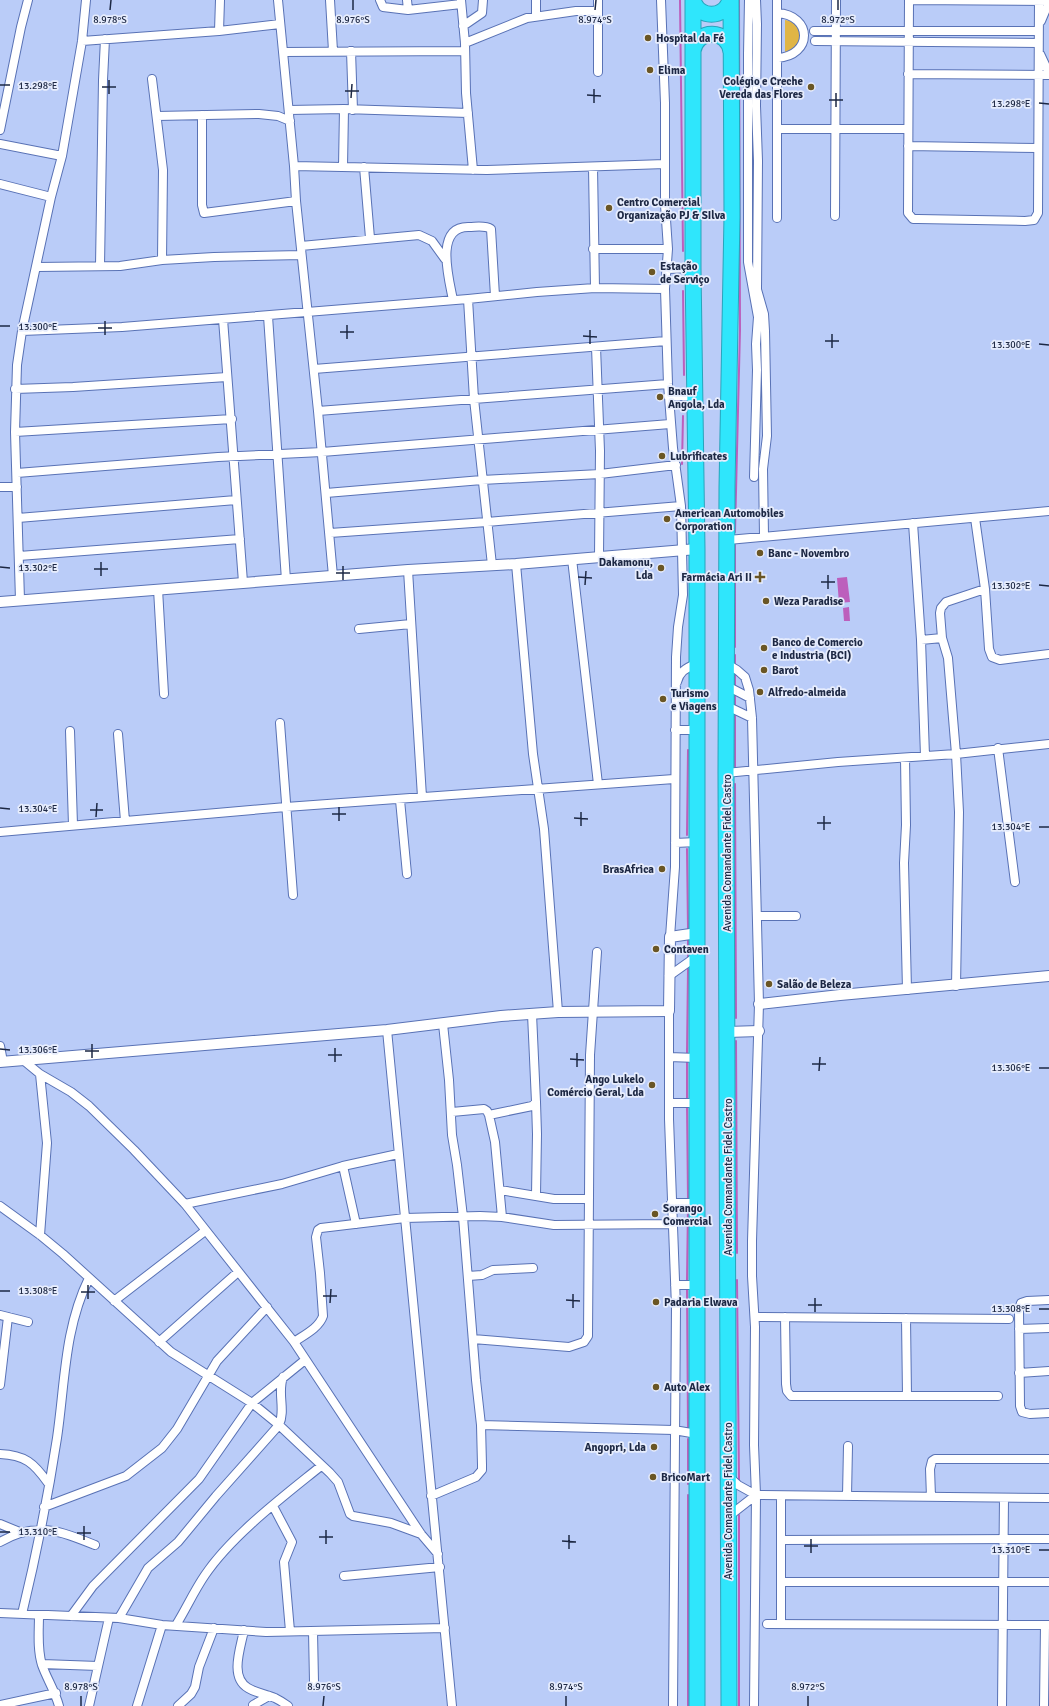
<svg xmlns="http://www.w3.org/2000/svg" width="1049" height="1706" viewBox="0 0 1049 1706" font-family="Signika,sans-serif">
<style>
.green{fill:#e0b546}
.water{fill:#bc5fbc}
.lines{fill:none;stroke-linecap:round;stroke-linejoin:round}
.stream{stroke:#bc5fbc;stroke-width:2}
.minor-casing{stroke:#5972b5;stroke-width:10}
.tertiary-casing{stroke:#5972b5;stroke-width:12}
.motorway-casing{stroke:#29a4bc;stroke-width:17}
.minor{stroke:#fff;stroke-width:8}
.tertiary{stroke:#fff;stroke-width:10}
.motorway{stroke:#2fe6fc;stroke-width:15}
.ticks{fill:none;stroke:#1d2844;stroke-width:1.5}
.poi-dot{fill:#6a5625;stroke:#e7edfd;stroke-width:1.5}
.labels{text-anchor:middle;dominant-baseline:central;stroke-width:3.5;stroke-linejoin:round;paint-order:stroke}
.poi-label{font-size:11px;font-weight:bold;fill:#1d2844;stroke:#e7edfd;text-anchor:start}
.street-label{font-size:11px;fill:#1d2844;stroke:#e7edfd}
.ticks-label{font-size:10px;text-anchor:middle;fill:#1d2844;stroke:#e7edfd;stroke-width:3.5;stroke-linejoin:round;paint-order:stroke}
</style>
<rect width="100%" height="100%" fill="#baccf8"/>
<!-- green -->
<path class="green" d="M785 20C806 23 806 49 785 52Z"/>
<!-- water -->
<path class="water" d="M847 577 850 602 839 603 837 578Z
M849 607 850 621H844L843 608Z"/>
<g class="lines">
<!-- stream -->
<path class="stream" d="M680 0 683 251
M683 291 684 375
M682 464 683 416
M735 532 740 330 739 0
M735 545V647
M735 655V665
M735 672V687
M735 694V707
M735 712V769
M735 784 736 1018
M687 835 688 750
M687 849 688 929
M688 958V938
M736 1041 737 1253
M687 1054 688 969
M687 1062V1101
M687 1105 688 1199
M737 1280 739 1480
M687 1281 688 1206
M687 1290 688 1428
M688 1484V1439
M688 1495V1706
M739 1515V1706"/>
<defs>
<path id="minor" d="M278 0 294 166 296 201 318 411 333 576
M330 0 333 51
M380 0 383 7 408 10 461 4
M407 0 408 10
M461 0 465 43 466 93 473 170
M536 0V16
M661 0 665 103V205L668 249 665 289 668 384 673 448 681 506 683 595 678 627 676 657 675 867 670 937
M749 0 748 54V262L758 317 756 344 757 370 754 477
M756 0 757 24 756 106 758 161 757 290
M909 0 908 213 913 219H918L1025 221 1034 220 1038 213 1039 0
M909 0 1049 1
M1041 21 1049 2
M463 26 482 13 483 0
M219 31 220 0
M814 31H1038
M82 41 219 31 280 24
M815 41 1038 43
M465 43 527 18 576 11H598
M351 51 353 110
M283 52 465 51
M1040 54 1049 73
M777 58C813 56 813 15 777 13
M598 72V0
M908 74 1049 75
M152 79 163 170 162 260
M289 110 344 109 468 113
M202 115V205L204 213 296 201
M157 116 259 114 278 116 290 121
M777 129H908
M0 130 21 27 28 0
M0 144 62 156
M908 146 1037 148
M294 166 487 170 665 164
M343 167 344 109
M364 167 370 238
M593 167 595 288
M0 184 51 197
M835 216 836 0
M777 218V0
M301 246 419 235 432 241 445 259
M593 249H668
M100 266 103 80 105 39
M37 267 120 266 162 260 214 257 301 255
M667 269 693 268
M756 286 764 314 765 331 767 436 763 469 764 536
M468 299 474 399 492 565
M453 300C449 279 434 226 469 227 476 227 485 225 491 229L495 296
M268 316 286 580
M223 319 243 582
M22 331 122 327 468 299 537 292 595 288 665 289
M596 347 600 451 599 556
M314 369 666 341
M15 389 73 387 227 377
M668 396H695
M318 411 668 384
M15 432 232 419
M17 473 218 457 322 452 670 424
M0 487H17
M326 493 482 480 600 474 676 465
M18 518 236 500
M975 518 985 589 989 649 992 657 1000 660 1049 654
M913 523 921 640 925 756
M330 533 487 522 681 506
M728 540 1049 511
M19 556 240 539
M572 559 598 784
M516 564 533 754 544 829 558 1012
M408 570 422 797
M158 589 164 694
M20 600 15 432 17 365 22 331 51 197 62 156 82 41 86 0
M359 629 411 624
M921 640 942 638
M727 664 737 670 745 677 749 690 752 718 759 1004 752 1241V1276L755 1327 754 1445 756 1495 754 1706
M677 682C679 672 687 667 696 664
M727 686 750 698
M676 700H696
M727 706 752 718
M280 723 293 895
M675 730H697
M70 731 73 825
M118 734 125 821
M998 748 1015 882
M905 758 906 825 904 863 907 990
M726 773 838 762 956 754 1049 744
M400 800 407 874
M0 832 286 807 674 779
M675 843 697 842
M757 916H796
M669 976 697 956
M956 986 959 812 956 754 948 658 942 638 940 613 941 608 946 602 985 589
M669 1011V1119L676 1307 673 1706
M532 1014 536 1102
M387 1030 452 1706
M0 1046 3 1062
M669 1057 697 1058
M23 1060 40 1074 71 1092 89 1106 134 1150 185 1204 294 1342 421 1534 438 1554
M40 1074 47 1143 40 1235
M669 1103H697
M452 1112 484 1109 487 1111 489 1115
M343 1166 356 1224
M500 1190 554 1199H589
M671 1203H697
M185 1204 282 1184 343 1166 398 1154
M0 1206 40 1235 63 1254 171 1352 252 1403 279 1425 330 1473 338 1482 350 1514 353 1516 391 1523 421 1534
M502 1217 495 1142 489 1115 532 1106 536 1102 537 1134 536 1195
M468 1276 482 1275 493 1270 533 1268
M675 1285H697
M1049 1300 1027 1301 1021 1303 1019 1310 1020 1406 1022 1412 1030 1414 1049 1413
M114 1301 205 1231
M0 1315 28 1322
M755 1317 1009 1319
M785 1317 786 1384 787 1391 791 1396H998
M906 1318 907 1396
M1019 1329 1049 1328
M473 1339 569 1347 584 1342 588 1336 590 1055 597 952
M159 1342 238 1272
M294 1342C304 1335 319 1328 323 1316L320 1273 316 1237 318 1230 321 1228 405 1218 480 1216 502 1217 554 1225 672 1224
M1019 1373 1049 1371
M0 1385 8 1317
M481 1425 674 1430 697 1434
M0 1454C25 1455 34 1463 48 1483
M728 1476 738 1485 756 1495 1049 1498
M431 1496 476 1477 482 1470V1465L481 1425 476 1380 463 1217 457 1165 452 1135 449 1080 443 1024
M781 1496V1624
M847 1496 848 1446
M931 1497 930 1469 932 1461 935 1459H1049
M273 1506 292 1542 284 1562 290 1631
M44 1507 126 1476 162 1448 177 1429 217 1361 267 1307
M729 1516 756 1495
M0 1524 22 1533
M781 1540 1049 1539
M0 1542C36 1521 60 1531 95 1545
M344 1576 440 1567
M781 1582H1049
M0 1613 119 1618 162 1625 266 1632 445 1628
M22 1614C36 1556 48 1497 57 1438 65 1384 64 1329 89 1278
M39 1615C39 1631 37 1649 42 1665 47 1679 55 1691 59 1706
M71 1616 93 1586 199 1479 252 1403 305 1360
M119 1618 148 1568 178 1542 216 1496 279 1425C286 1410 277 1393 283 1377
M767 1624 1049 1625
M176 1625C186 1609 194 1591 205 1575 232 1535 284 1496 321 1466
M244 1630C241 1647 229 1677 248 1688 256 1693 266 1694 275 1698 279 1700 284 1703 288 1706
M313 1631 314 1682
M42 1664 98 1666
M0 1705 56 1693
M253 1705 269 1696
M89 1706 109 1618
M137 1706 162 1625
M178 1706 191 1694 195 1687 199 1667 214 1628
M1002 1706 1004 1498
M1044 1706 1045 1625"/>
<path id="tertiary" d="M0 602 408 570 516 564 697 549
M759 1004 840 995 1049 976
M727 1032 759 1031
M0 1062 387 1030 501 1016 558 1012 669 1011 670 937 697 933"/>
<path id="motorway" d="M693 0V268L697 549V1706
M693 0C699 19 724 19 730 0
M693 51C697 28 728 29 731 52
M729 1706 726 773 727 487 732 216 731 0"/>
</defs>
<!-- minor casing -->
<use href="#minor" class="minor-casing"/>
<!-- tertiary casing -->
<use href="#tertiary" class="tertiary-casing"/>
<!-- motorway casing -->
<use href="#motorway" class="motorway-casing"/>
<!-- minor -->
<use href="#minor" class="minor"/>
<!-- tertiary -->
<use href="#tertiary" class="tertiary"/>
<!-- motorway -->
<use href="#motorway" class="motorway"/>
</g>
<!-- ticks -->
<path class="ticks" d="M110 10 111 0M353 10V0M595 10 596 0M838 10V0M0 85H10M102 87H116M345 91H359M109 94V80M587 95 601 96M351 98 352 84M829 100H843M594 103V89M1039 103 1049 104M836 107V93M0 326H10M98 328H112M340 332H354M105 335V321M583 336 597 337M347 339V325M825 341H839M590 344V330M1039 344 1049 345M832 348V334M0 567 10 568M94 569H108M336 573H350M101 576V562M578 577 592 578M343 580V566M821 582H835M585 585 586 571M1039 585 1049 586M828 589V575M0 808 10 809M90 810H103M332 814H346M96 817 97 803M574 818 588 819M339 821V807M817 823H831M581 826V812M1039 827H1049M824 830V816M0 1049 10 1050M85 1051H99M328 1055H342M92 1058V1044M570 1059 584 1060M335 1062V1048M812 1064H826M577 1067V1053M1039 1068H1049M819 1071 820 1057M0 1291H10M81 1292H95M323 1296H337M88 1299V1285M566 1300 580 1301M330 1303 331 1289M808 1305H822M573 1308V1294M1039 1309H1049M815 1312V1298M0 1532H10M77 1533H91M319 1537H333M84 1540V1526M562 1541 576 1542M326 1544V1530M804 1546H818M569 1549V1535M1039 1550H1049M811 1553V1539M81 1706V1696M323 1706 324 1696M566 1706V1696M808 1706V1696"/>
<!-- markers -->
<g class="poi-dot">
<circle cx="648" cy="38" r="4"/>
<circle cx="650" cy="70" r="4"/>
<circle cx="811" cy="87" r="4"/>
<circle cx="609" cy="208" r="4"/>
<circle cx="652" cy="272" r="4"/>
<circle cx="660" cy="397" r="4"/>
<circle cx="662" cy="456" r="4"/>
<circle cx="667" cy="519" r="4"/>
<circle cx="760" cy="553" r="4"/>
<circle cx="661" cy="568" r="4"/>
<path d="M758 571h4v4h4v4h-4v4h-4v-4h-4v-4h4z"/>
<circle cx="766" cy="601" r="4"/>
<circle cx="764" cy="648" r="4"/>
<circle cx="764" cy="670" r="4"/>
<circle cx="760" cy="692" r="4"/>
<circle cx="663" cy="699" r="4"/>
<circle cx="662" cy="869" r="4"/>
<circle cx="656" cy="949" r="4"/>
<circle cx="769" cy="984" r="4"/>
<circle cx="652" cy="1085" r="4"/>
<circle cx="655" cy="1214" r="4"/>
<circle cx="656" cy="1302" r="4"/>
<circle cx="656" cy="1387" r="4"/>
<circle cx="654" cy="1447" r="4"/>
<circle cx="653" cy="1477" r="4"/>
</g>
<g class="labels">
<!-- poi labels -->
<g class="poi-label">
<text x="656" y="38">Hospital da Fé</text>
<text x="658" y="70">Elima</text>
<text x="803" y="81" text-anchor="end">Colégio e Creche<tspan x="803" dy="13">Vereda das Flores</tspan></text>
<text x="617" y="202">Centro Comercial<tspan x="617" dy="13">Organização PJ &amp; SIlva</tspan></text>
<text x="660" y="266">Estação<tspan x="660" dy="13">de Serviço</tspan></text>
<text x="668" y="391">Bnauf<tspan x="668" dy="13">Angola, Lda</tspan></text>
<text x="670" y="456">Lubrificates</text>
<text x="675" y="513">American Automobiles<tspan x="675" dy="13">Corporation</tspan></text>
<text x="768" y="553">Banc - Novembro</text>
<text x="653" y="562" text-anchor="end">Dakamonu,<tspan x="653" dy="13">Lda</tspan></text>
<text x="752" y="577" text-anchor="end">Farmácia Ari II</text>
<text x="774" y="601">Weza Paradise</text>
<text x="772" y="642">Banco de Comercio<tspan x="772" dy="13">e Industria (BCI)</tspan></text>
<text x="772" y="670">Barot</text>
<text x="768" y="692">Alfredo-almeida</text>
<text x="671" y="693">Turismo<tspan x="671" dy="13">e Viagens</tspan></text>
<text x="654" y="869" text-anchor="end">BrasAfrica</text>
<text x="664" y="949">Contaven</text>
<text x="777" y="984">Salão de Beleza</text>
<text x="644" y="1079" text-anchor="end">Ango Lukelo<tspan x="644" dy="13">Comércio Geral, Lda</tspan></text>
<text x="663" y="1208">Sorango<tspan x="663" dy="13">Comercial</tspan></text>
<text x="664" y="1302">Padaria Elwava</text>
<text x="664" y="1387">Auto Alex</text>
<text x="646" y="1447" text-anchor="end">Angopri, Lda</text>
<text x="661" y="1477">BricoMart</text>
</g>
<!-- street labels -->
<g class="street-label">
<text transform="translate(727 853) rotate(-90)">Avenida Comandante Fidel Castro</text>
<text transform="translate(728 1177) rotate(-90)">Avenida Comandante Fidel Castro</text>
<text transform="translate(728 1501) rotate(-90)">Avenida Comandante Fidel Castro</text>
</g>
</g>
<g class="ticks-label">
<text x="110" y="23">8.978°S</text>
<text x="353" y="23">8.976°S</text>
<text x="595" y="23">8.974°S</text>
<text x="838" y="23">8.972°S</text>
<text x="38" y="89">13.298°E</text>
<text x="1011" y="107">13.298°E</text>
<text x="38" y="330">13.300°E</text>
<text x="1011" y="348">13.300°E</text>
<text x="38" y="571">13.302°E</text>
<text x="1011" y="589">13.302°E</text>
<text x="38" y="812">13.304°E</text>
<text x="1011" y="830">13.304°E</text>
<text x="38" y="1053">13.306°E</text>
<text x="1011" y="1071">13.306°E</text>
<text x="38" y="1294">13.308°E</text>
<text x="1011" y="1312">13.308°E</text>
<text x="38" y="1535">13.310°E</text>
<text x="1011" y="1553">13.310°E</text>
<text x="81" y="1690">8.978°S</text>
<text x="324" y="1690">8.976°S</text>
<text x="566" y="1690">8.974°S</text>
<text x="808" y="1690">8.972°S</text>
</g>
</svg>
